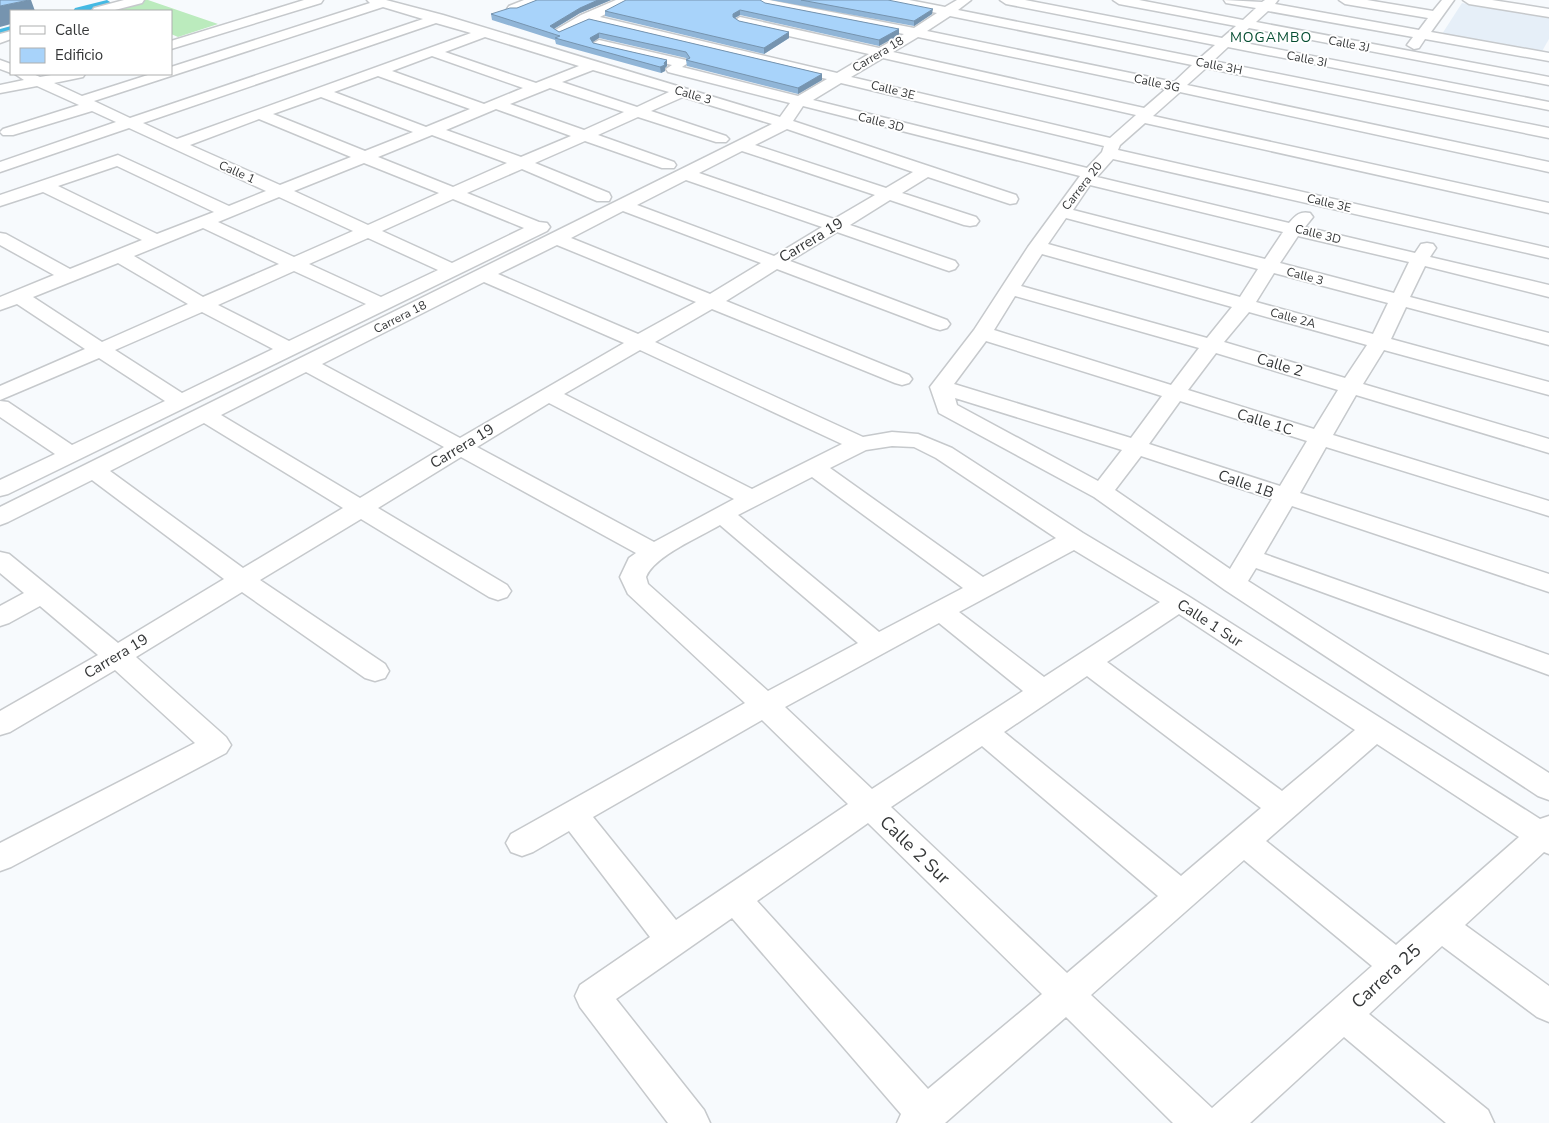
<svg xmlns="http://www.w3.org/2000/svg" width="1549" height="1123" viewBox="0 0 1549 1123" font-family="'Nunito Sans',sans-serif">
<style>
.built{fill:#e6eff8}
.green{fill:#bbebbd}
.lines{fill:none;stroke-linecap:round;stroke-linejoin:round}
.canal{fill:#44b9e3;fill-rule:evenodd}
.minor-casing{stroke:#c6c9cc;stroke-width:3}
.minor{fill:#fff;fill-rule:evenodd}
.wall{fill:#90b5d7}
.shaded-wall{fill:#7694af}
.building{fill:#a8d3fa;stroke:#7694af}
.labels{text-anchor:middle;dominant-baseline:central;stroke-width:4;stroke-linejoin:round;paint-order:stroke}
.far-street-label{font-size:12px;fill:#353738;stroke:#fff}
.far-neighbourhood-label{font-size:14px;letter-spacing:1px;fill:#054d32;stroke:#fff}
.street-label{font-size:15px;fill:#353738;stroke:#fff}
.near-street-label{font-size:18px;fill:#353738;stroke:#fff}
</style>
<rect width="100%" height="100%" fill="#f7fafd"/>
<!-- built -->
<path class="built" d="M1462 3 1549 18V39L1541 53 1442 34Z"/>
<!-- green -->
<path class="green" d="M142 0H148L218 24 178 37 171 34V11H106Z"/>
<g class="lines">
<!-- canal -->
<path class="canal" d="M107 0 113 4 111 7 93 11H73L75 8Z
M11 26V34L0 37V29Z"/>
<defs>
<path id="minor" d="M124 0H144L142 3 111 11H92L94 8Z
M304 0H323L321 3 171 49V41Z
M367 0H386L443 15 780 117 790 103 668 72 666 69 672 65 594 47 592 44 599 40 686 60 688 63 682 67 798 96 827 79 589 23 559 36 552 32 581 15 616 0H632L600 17 837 73 869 54 740 25 734 21 740 17 879 48 904 34 765 7 759 3 761 0H769L914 28 937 13 886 3 884 0H909L945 7 957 0H971L958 10 1200 58 1215 45 1006 4 1000 0H1025L1222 38 1236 26 1119 4 1113 0H1139L1243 20 1256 8 1226 3 1224 0 1262 2 1265 0H1278L1275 4 1419 30 1428 18 1345 4 1339 0H1367L1433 11 1442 0H1454L1431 32 1549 53V61L1425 39 1419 48 1414 49 1407 45 1413 37 1268 11 1256 22 1549 77V85L1249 28 1235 41 1549 102V110L1228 47 1213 61 1549 128V138L1206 68 1187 85 1549 162V172L1180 92 1153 116 1549 203V213L1145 123 1120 145 1118 150 1549 248V258L1113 159 1097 177 1289 223C1296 215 1300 211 1310 213L1313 217 1305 227 1415 253 1421 244 1427 243 1433 244 1436 248 1430 257 1549 285V297L1425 266 1410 297 1549 333V345L1406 307 1391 339 1549 382V395L1384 350 1363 384 1549 439V453L1356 395 1333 435 1549 501V516L1326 447 1300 493 1549 574V592L1292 506 1264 554 1549 655V675L1256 568 1248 581 1549 773V800L1538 796 1225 590 1094 497 939 413 930 387 974 330 1028 247 1080 176 803 106 793 121 1016 195 1018 199 1016 203 1010 204 928 177 902 193 976 217 979 221 976 225 970 226 964 225 890 200 850 225 955 261 958 265 955 269 949 271 943 269 837 232 790 261 947 320 950 324 947 328 940 330 933 328 777 269 726 301 909 375 912 379 909 383 902 385 895 383 712 309 655 342 863 437 892 432 918 434 952 448 1083 533 1188 596 1540 819 1549 816V854L1544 852 1465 925 1549 986V1022L1537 1017 1442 946 1369 1014 1488 1110 1494 1123H1446L1344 1037 1250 1123H1173L1066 1017 945 1123H897L901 1114 732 918 616 999 704 1110 710 1123H668L580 1007 575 996 580 985 650 937 569 831 533 852 522 856 511 852 506 843 511 834 745 703 628 594 620 577 629 558 636 553 461 457 378 508 507 585 511 591 507 597 498 600 489 597 361 519 260 580 385 664 389 671 385 678 375 681 365 678 242 592 136 657 226 737 231 745 226 753 11 867 0 871V843L195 743 115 670 10 732 0 735V711L98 655 40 606 9 623 0 626V606L24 593 0 573V552L9 554 118 643 224 579 92 480 8 522 0 525V507L772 124 683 97 651 111 726 136 729 139 726 142H716L638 117 598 135 674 162 676 165 674 168H662L585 141 535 163 609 193 611 197 609 201H597L522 169 467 193 539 222 547 223 550 227 547 231 8 494 0 496V480L55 454 0 417V401L8 402 72 445 165 401 99 358 0 400V386L85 349 17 304 0 310V297L54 275 0 245V233L6 234 70 269 142 240 43 192 0 206V195L118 155 229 206 266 191 129 128 0 172V162L116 122 92 111 13 135H3L0 132 3 129 79 105 37 86 0 93V85L24 80 15 74H33L40 77 57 74H85L83 77 54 83 82 96 151 74H171V67L370 3ZM383 7 423 19 130 118 94 101ZM950 16 1192 65 1174 82 927 31ZM436 23 471 33 177 139 143 123ZM485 37 579 66 536 83 445 52ZM918 37 1166 89 1144 108 893 52ZM432 56 523 88 484 104 392 71ZM883 58 1136 115 1110 138 851 77ZM593 70 669 92 637 107 562 82ZM378 76 470 109 426 127 334 92ZM841 83 1104 146 1102 152 1087 168 813 100ZM550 88 624 112 584 130 510 104ZM321 97 413 132 365 151 273 114ZM496 109 571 136 521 157 446 130ZM259 119 351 157 280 185 190 145ZM787 129 913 172 886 188 755 145ZM432 135 507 163 453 187 378 157ZM742 151 875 195 834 219 699 173ZM364 163 439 193 368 225 294 191ZM117 166 214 212 157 234 58 186ZM686 180 822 227 774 256 637 205ZM1090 185 1283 232 1265 259 1073 210ZM279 197 353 231 294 257 218 222ZM453 199 524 228 452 263 382 231ZM623 211 761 263 710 294 571 238ZM1066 218 1258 269 1240 297 1048 244ZM203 228 279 264 203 297 134 256ZM1298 236 1409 262 1394 293 1280 263ZM368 238 438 270 381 297 309 264ZM557 245 696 302 638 334 498 274ZM1042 254 1232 307 1207 338 1021 286ZM118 263 188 304 102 342 33 297ZM294 271 366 304 289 341 218 305ZM1274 273 1388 303 1373 334 1256 302ZM484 282 624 343 460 438 322 364ZM1015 296 1199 348 1171 385 994 330ZM202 312 273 349 182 393 115 350ZM1249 312 1367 345 1345 378 1224 342ZM986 341 1162 396 1131 438 954 384ZM640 350 842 444 752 489 564 394ZM1216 353 1338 390 1314 429 1188 390ZM306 372 444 447 360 498 221 415ZM955 398 1122 450 1098 481 957 405ZM1180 401 1307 441 1280 486 1149 444ZM549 403 734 499 654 542 477 447ZM204 423 343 508 243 568 110 471ZM892 446 914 447 936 458 1056 538 983 577 830 468 866 450ZM1141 456 1272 499 1230 569 1115 490ZM812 477 963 588 879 632 738 515ZM720 525 858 643 768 691 648 584 646 577C654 556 700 537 720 525ZM1074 550 1160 602 1044 677 959 612ZM1179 614 1355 730 1282 791 1107 662ZM939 623 1023 691 872 789 785 707ZM1087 676 1261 808 1181 876 1004 732ZM762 720 848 804 676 920 593 817ZM1377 744 1519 837 1396 945 1266 841ZM982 746 1158 896 1067 973 891 807ZM868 823 1042 994 928 1089 757 901ZM1244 860 1372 966 1212 1108 1091 995Z
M524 0H541L539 3 517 12H509L507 9 509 6Z
M1463 0H1492L1549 9V17L1469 4Z
M11 31V39L0 43V34Z
M0 60 11 64V73L0 69Z"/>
</defs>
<!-- minor casing -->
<use href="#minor" class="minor-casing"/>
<!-- minor -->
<use href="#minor" class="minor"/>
</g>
<!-- wall -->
<path class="wall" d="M537 0H611L580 13 554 29 559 32 589 19 822 74V80L798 94 687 66 686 60H687L686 58 599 38 592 42 593 43 667 60V66L665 68V71L661 73 556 44 555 40 492 20 491 14 517 8Z
M771 0H888L932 14 914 26Z
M765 3 899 29V35L879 46 740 15 735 18 739 21 789 32V38L764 54 605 16V11Z"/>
<!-- shaded-wall -->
<path class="shaded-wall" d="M29 0H31L35 11H11V24L0 27V6Z
M598 0H611L580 13 550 31V26L580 8Z
M933 9 932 14 914 26V21Z
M740 10V15L733 19V14Z
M899 29V35L879 46V40Z
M789 32V38L764 54V48Z
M599 33V38L590 44V38Z
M667 60V66L665 68V71L661 73 660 67Z
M822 74V80L798 94V88Z"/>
<!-- building -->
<path class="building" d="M0 0H29L0 6Z
M537 0H598L580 8 550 26 559 32 589 19 822 74 798 88 686 60 690 58 686 52 599 33 590 38 593 43 667 60 664 63 665 65 660 67 555 38 560 36 491 14 510 8H517Z
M626 0H760L765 3 899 29 879 40 740 10 733 14V17L739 21 789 32 764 48 605 11Z
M801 0H888L933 9 914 21Z"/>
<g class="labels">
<!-- far-street labels -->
<g class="far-street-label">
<text transform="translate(1349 44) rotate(11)">Calle 3J</text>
<text transform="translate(878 54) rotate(-31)">Carrera 18</text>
<text transform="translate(1307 59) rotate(11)">Calle 3I</text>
<text transform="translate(1219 66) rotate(11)">Calle 3H</text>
<text transform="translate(1157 83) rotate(12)">Calle 3G</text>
<text transform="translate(893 90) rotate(14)">Calle 3E</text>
<text transform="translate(693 95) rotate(16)">Calle 3</text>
<text transform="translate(881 122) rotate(14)">Calle 3D</text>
<text transform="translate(237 172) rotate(24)">Calle 1</text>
<text transform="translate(1082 186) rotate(-52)">Carrera 20</text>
<text transform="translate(1329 203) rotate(13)">Calle 3E</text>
<text transform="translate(1318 234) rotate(14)">Calle 3D</text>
<text transform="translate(1305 276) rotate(15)">Calle 3</text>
<text transform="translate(400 317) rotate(-27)">Carrera 18</text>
<text transform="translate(1293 318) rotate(15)">Calle 2A</text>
</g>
<!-- far-neighbourhood labels -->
<g class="far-neighbourhood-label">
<text x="1271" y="37">MOGAMBO</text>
</g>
<!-- street labels -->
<g class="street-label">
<text transform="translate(811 240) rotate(-31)">Carrera 19</text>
<text transform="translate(1280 365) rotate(17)">Calle 2</text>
<text transform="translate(1265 422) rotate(17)">Calle 1C</text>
<text transform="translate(462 446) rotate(-31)">Carrera 19</text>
<text transform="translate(1246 484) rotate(19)">Calle 1B</text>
<text transform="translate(1210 623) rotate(33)">Calle 1 Sur</text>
<text transform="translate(116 656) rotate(-31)">Carrera 19</text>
</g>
<!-- near-street labels -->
<g class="near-street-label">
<text transform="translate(915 850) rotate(44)">Calle 2 Sur</text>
<text transform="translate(1386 976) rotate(-42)">Carrera 25</text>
</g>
</g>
<!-- legend -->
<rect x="10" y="10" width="162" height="65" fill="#ffffff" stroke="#aeafaf"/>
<rect x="20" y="26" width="25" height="8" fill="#ffffff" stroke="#aeafaf"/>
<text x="55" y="35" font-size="15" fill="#353738">Calle</text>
<rect x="20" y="48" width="25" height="15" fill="#a8d3fa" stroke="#aeafaf"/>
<text x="55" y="60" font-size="15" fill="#353738">Edificio</text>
</svg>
